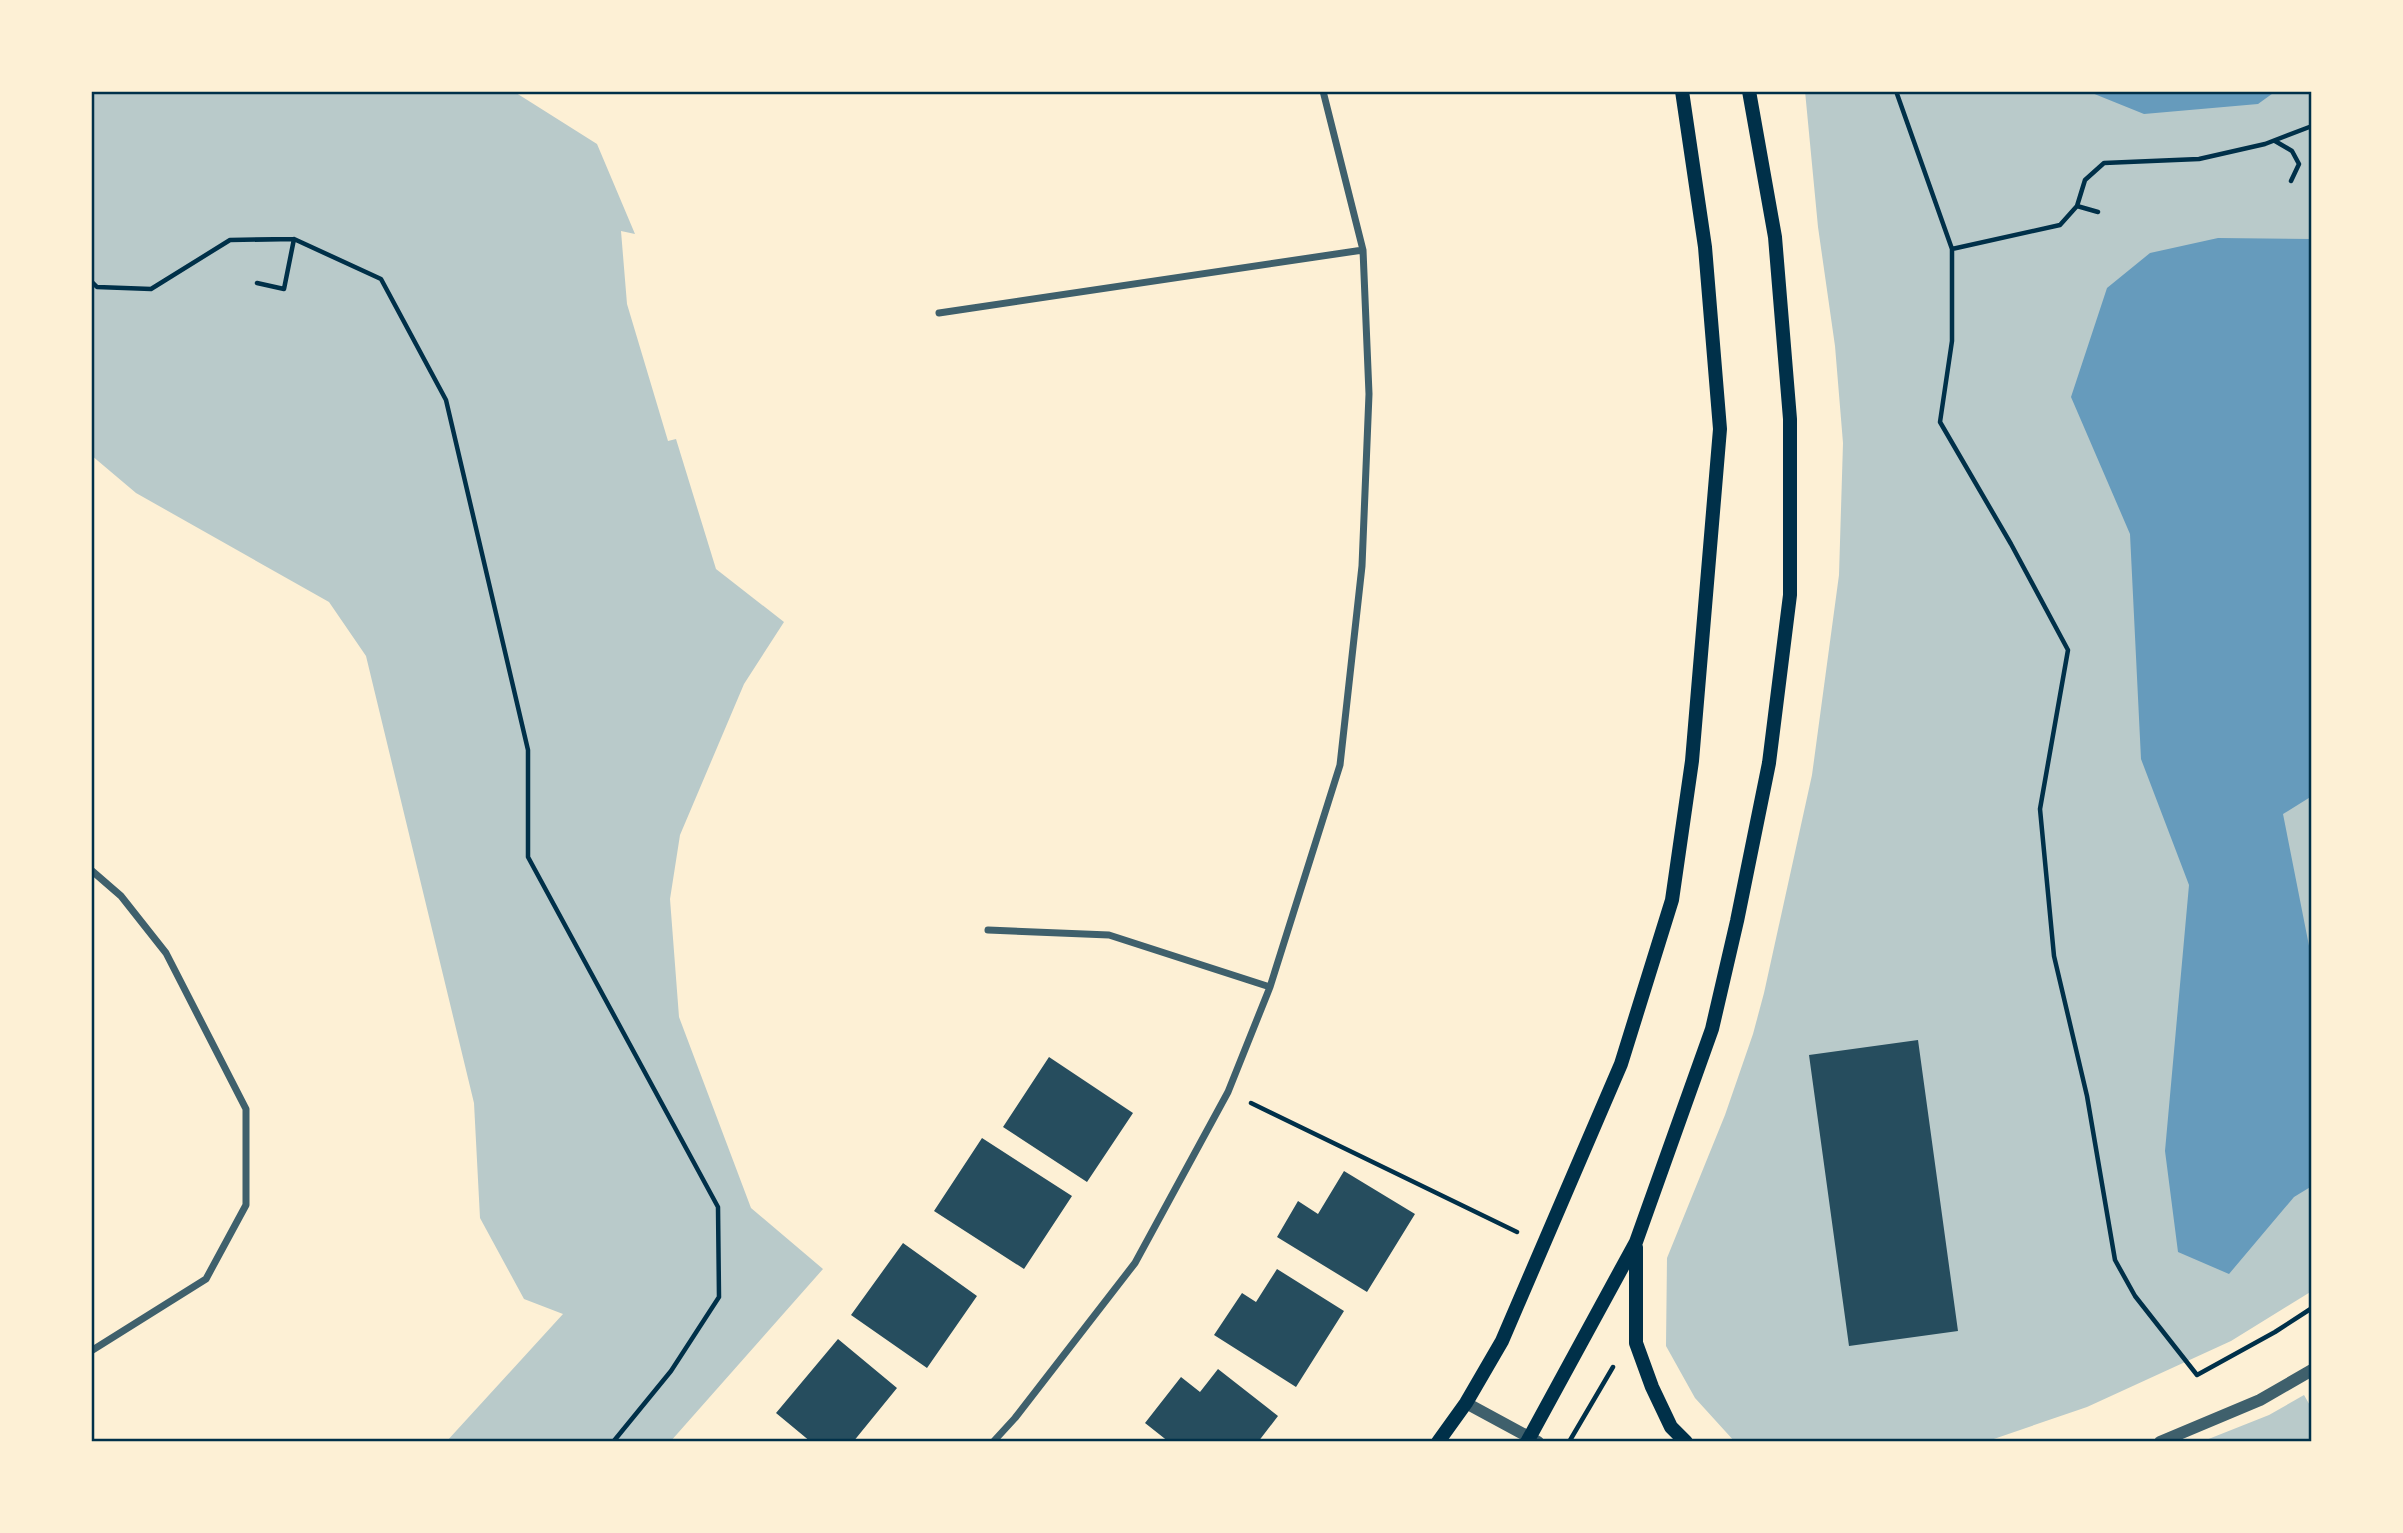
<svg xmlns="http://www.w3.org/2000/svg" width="2403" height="1533" viewBox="0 0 2403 1533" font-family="Poppins,sans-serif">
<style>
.green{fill:#b9caca}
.water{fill:#669bbc}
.building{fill:#264d5e}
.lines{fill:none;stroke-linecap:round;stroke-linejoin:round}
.path{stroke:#003049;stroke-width:4.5}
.minor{stroke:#3f606c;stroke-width:7}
.tertiary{stroke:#3f606c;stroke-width:12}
.secondary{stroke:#003049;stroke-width:14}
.neatline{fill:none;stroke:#003049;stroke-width:2.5}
</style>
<rect width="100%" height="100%" fill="#fdf0d5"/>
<!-- green -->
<path class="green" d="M91 91H513L597 144 635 234 621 231 627 304 668 441 676 439 716 569 784 622 744 684 680 835 670 899 679 1017 751 1208 823 1269 670 1442H446L563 1314 524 1299 480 1218 474 1103 366 656 329 602 136 493 91 455Z
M1805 91H2312V1291L2231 1341 2087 1407 1985 1442H1735L1695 1398 1666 1346 1667 1258 1725 1115 1753 1034 1764 993 1812 775 1839 575 1843 443 1835 346 1818 227Z
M2304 1395 2312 1409V1442H2207L2206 1440 2269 1415Z"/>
<!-- water -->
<path class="water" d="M2087 91H2276L2258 104 2144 114Z
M2218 238 2312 239V796L2283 814 2312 961V1186L2294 1197 2229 1274 2178 1252 2165 1151 2189 885 2141 759 2130 534 2071 397 2107 288 2150 253Z"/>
<!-- building -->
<path class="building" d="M1918 1040 1958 1331 1849 1346 1809 1055Z
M1049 1057 1133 1113 1087 1182 1003 1127Z
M982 1138 1072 1196 1024 1269 934 1211Z
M1344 1171 1415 1214 1367 1292 1277 1237 1298 1201 1318 1214Z
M903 1243 977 1296 927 1368 851 1315Z
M1277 1269 1344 1311 1296 1387 1214 1335 1242 1293 1256 1302Z
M838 1339 897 1388 853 1442H811L776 1413Z
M1218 1369 1278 1416 1258 1442H1169L1145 1423 1181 1377 1200 1392Z"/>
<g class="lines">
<!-- path -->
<path class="path" d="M1896 91 1952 249V341L1940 422 2011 544 2068 650 2040 809 2054 956 2087 1096 2115 1260 2135 1296 2197 1375 2275 1332 2312 1308
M2275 141 2292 151 2299 164 2291 181
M2077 206 2098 212
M1952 249 2060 225 2077 206 2085 180 2104 163 2199 159 2265 144 2312 126
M91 281 97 287 151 289 230 240 294 239 381 279 446 400 528 750V857L718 1207 719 1297 671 1371 613 1442
M257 283 284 289 294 239
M1251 1103 1517 1232
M1569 1442 1613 1367"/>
<!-- minor -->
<path class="minor" d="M939 313 1363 250
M91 870 121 896 166 953 246 1109V1205L206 1279 91 1351
M988 930 1109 935 1270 987
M993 1442 1015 1418 1135 1263 1228 1092 1270 987 1340 765 1362 566 1369 394 1363 250 1323 91"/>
<!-- tertiary -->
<path class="tertiary" d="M1466 1403 1538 1442
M2160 1442 2260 1400 2312 1370"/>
<!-- secondary -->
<path class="secondary" d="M1636 1247V1343L1652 1387 1671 1427 1686 1442
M1438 1442 1466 1403 1502 1341 1621 1064 1672 900 1692 761 1720 429 1705 247 1682 91
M1527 1442 1636 1242 1712 1029 1737 921 1769 763 1790 595V419L1775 237 1749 91"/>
</g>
<!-- border -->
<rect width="2403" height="1533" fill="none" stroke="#fdf0d5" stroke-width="186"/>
<rect x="93" y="93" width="2217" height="1347" class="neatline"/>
</svg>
